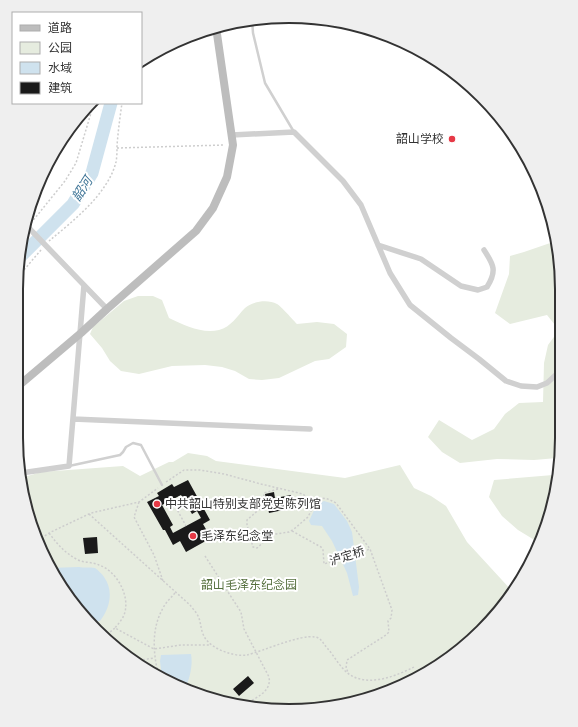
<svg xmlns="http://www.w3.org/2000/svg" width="578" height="727" viewBox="0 0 578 727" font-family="Helvetica,'Noto Sans SC',sans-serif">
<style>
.green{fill:#e6ecdf}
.water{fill:#cfe2ee}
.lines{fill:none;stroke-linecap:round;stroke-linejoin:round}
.river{stroke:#cfe2ee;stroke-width:13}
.building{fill:#1a1a1a;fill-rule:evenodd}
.path{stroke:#cdcdcd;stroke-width:1.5;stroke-dasharray:2 2;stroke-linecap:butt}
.service{stroke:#d0d0d0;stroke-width:2.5}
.minor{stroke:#d0d0d0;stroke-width:5.5}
.secondary{stroke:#bdbdbd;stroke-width:8}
.poi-dot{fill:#e63946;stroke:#fff;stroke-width:1.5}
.labels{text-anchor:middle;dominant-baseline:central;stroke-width:4;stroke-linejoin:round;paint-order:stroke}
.poi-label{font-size:12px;fill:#333;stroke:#fff;text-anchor:start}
.street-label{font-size:12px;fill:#333;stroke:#fff}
.park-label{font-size:12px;fill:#56703f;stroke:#fff}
.water-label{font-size:13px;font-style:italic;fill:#3f7597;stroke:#fff}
.rim{fill:none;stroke:#333;stroke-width:2}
</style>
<rect width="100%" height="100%" fill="#fff"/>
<!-- green -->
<path class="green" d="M556 241 561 271 557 458 534 460 497 459 460 463 442 452 428 437 439 420 472 440 494 429 505 414 519 403 543 402 544 363 548 345 559 330 547 315 510 324 495 313 509 274 510 256 524 252Z
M138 296H153L162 300 169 318C184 325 202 334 219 330 231 327 237 316 245 308 253 301 268 299 277 304 281 306 293 320 297 324L317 322 334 324 347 334 346 347 329 359 315 361 279 378 262 380 249 379 235 371 222 367 205 365 172 366 139 374 121 371 110 361 102 348 90 334 93 327 124 301Z
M188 453 207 456 216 461 345 478 400 465 414 488 431 496 446 506 467 542 513 592 506 604 469 643 425 675 359 702 289 711 218 702 152 674 96 631 52 574 31 522 34 518 28 515 25 508 21 478 41 472 123 466 140 476 169 462H173Z
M553 475 557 476V491L541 544 518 530 502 516 489 497 494 480Z"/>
<!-- water -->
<path class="water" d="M324 501 334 504 347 521 352 532 359 587 358 595 353 596 347 573 332 541 322 526 311 525 309 521 317 504Z
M79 567C83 568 90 567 95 568 98 570 102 574 104 577 114 591 110 608 100 621L90 623 52 574 50 568Z
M191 654C193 664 190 679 185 688L162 678 160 661 161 655Z"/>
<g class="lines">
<!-- river -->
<path class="river" d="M20 257 73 204 92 173 111 103"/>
</g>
<!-- building -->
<path class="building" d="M188 480 210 520 203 524 211 538 186 552 180 541 173 545 165 530H163L147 502 159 496 157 493 172 484 174 487ZM181 495 192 514 197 511 201 518 173 533 170 527 173 525 162 505Z
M274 492 275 498 291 495 293 508 269 513 265 494Z
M97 537 98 553 85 554 83 538Z
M248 676 254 683 239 696 233 689Z"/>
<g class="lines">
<!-- path -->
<path class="path" d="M117 148 225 145
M31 223 65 181 76 163 94 103
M49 241C73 221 108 194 116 162 117 157 117 151 117 146 118 132 120 117 122 103
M17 284 23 271 41 250
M166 482 184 470H200L224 474 261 484 303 494 314 504
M278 489 264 493 263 506 247 520V525L253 547 257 548 268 538 276 534 289 532 294 529 308 517 317 499C324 497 329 499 336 503L370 549 392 610 391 618 388 621 389 632 386 635 347 660 346 668 348 672
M172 500 186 526
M139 502 134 517 154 555 163 581
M89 514 190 605C193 609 197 613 199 618 201 624 201 631 204 636 210 649 234 657 247 655 263 651 301 634 315 637 322 638 323 644 328 649 335 657 342 671 352 676 371 686 396 676 414 667
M292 531 321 547 323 550 324 564 370 549
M49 533C58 545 65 553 78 560 85 563 93 562 99 565 117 571 131 597 124 615 122 620 118 624 115 628L154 649 181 645H210
M38 540 51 532 91 513 139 502 158 488
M205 556 223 584
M226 583 229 587 223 591 220 586Z
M226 589 241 612 244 629 269 677C272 692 255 698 244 705
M104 637 115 628
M135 661 154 658
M159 677C153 654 151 629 163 608 166 602 171 598 175 593"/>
<!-- service -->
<path class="service" d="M252 19 253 33 265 83 294 132
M69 466 120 455 123 452 126 447 133 443 141 445 162 485"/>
<!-- minor -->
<path class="minor" d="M232 135 294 132 343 181 361 205 390 273 410 305 451 338 479 359 506 381 521 386 537 387 547 383 559 372
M26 225 107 309
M378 245 421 259 461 286 478 290 487 287C497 271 494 265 484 250
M73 419 310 429
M21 473 69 466 84 285"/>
<!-- secondary -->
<path class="secondary" d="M16 388 81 333 107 309 196 231 213 208 227 177 233 145 216 27"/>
</g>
<!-- markers -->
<g class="poi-dot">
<circle cx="452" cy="139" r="4"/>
<circle cx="157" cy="504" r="4"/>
<circle cx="193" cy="536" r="4"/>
</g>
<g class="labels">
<!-- poi labels -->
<g class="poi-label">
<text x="444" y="139" text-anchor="end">韶山学校</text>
<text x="165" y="504">中共韶山特别支部党史陈列馆</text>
<text x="201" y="536">毛泽东纪念堂</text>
</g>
<!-- street labels -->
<g class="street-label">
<text transform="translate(347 556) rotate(-18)">泸定桥</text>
</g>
<!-- park labels -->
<g class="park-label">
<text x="249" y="585">韶山毛泽东纪念园</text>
</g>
<!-- water labels -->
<g class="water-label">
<text transform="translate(82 189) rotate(-57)">韶河</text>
</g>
</g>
<!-- crop -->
<path d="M0 0H578V727H0ZM289 23H289A266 266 0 0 1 555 289V438A266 266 0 0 1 289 704H289A266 266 0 0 1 23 438V289A266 266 0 0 1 289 23Z" fill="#efefef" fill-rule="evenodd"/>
<path class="rim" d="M289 23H289A266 266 0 0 1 555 289V438A266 266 0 0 1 289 704H289A266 266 0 0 1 23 438V289A266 266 0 0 1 289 23Z"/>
<!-- legend -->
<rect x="12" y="12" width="130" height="92" fill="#ffffff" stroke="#adadad"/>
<rect x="20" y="25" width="20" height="6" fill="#bdbdbd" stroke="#adadad"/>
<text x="48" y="32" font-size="12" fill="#333333">道路</text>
<rect x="20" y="42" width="20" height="12" fill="#e6ecdf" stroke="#adadad"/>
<text x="48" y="52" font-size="12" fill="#333333">公园</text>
<rect x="20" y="62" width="20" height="12" fill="#cfe2ee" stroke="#adadad"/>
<text x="48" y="72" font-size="12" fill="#333333">水域</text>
<rect x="20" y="82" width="20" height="12" fill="#1a1a1a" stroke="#adadad"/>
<text x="48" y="92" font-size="12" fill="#333333">建筑</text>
</svg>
